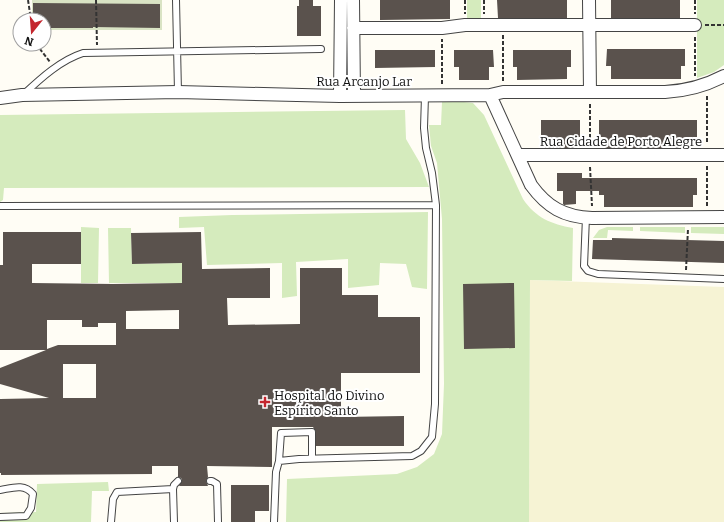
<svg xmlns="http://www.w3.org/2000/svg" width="724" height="522" viewBox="0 0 724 522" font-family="Bitter,serif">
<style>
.farmland{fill:#f6f3d4}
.green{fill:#d5ebbd}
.cemetery{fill:#d9e3c4}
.building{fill:#5a524d;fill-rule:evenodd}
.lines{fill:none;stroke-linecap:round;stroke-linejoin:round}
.service-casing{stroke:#444;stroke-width:8}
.minor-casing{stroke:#444;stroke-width:14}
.path{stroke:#333;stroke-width:2;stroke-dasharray:4 2;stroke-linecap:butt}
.service{stroke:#fff;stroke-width:6}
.minor{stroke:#fff;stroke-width:12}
.poi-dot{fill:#c4262e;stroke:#fff;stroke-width:1.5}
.labels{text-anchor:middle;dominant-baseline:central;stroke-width:4;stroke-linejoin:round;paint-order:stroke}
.street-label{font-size:13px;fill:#111;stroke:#fff}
.poi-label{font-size:13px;fill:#111;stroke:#fff;text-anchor:start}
</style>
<rect width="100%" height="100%" fill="#fffdf5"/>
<!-- farmland -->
<path class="farmland" d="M530 280 724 287V522H529Z"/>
<!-- green -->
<path class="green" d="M467 0H481V19H467Z
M697 0H724V65L714 72 697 78Z
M455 101 473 103 484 115 523 199C536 218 551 224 573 228L572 281 530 280 529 522H286L287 479 397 474 417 467 434 454 442 434 444 384 442 219 437 163 431 146 429 125H441L442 102Z
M405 110 406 139 420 163 429 187 4 188 3 200 0 202V115Z
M428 212 427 289 412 287 406 264 380 263 379 285 348 288V259L296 262 297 296 282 298V263L207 265 204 227 179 228V217L232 215Z
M81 227 99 228 98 283H81Z
M607 227H633V231L608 230 607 238H593L599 230Z
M640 227H685V233L640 231Z
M691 227H724V234L691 233Z
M108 228H131L132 264 182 263V283H109Z
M108 482 109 491H92L91 522H0V513L36 512 37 484Z"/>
<!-- cemetery -->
<path class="cemetery" d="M32 0H162V30H44V20H32Z"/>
<!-- building -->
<path class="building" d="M299 0H313V6H321V36H297V6H299Z
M380 0H450V19L380 20Z
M497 0H567V18H498Z
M611 0H680V18H611Z
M33 3 160 4V28L93 27V28H44V20H33Z
M607 49H685V66H681V79H611V66H606Z
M375 50H435V67L375 68Z
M454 50H493L494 67H489V80H459V67H454Z
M513 50H571V67H567V79L517 80V67H513Z
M541 120H580V137H576V148H545V137H541Z
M599 120H697V137H693V148H604V137H599Z
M557 173H582V178H697V195H693V207H604V195H599V191H576V204L564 205 563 204V191H557Z
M3 232H81V264H32V283L113 284 182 283V263L132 264 131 233 201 232 202 269 270 268V298H227L228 325 300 324V268H342V295H378V317H420V373H341V417L404 416V446H316V432L313 427H272V467L207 466 208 477 206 481 208 486H179L182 480 181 478 178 477V466H152V474L1 475V473H0V399L49 398 0 384V368L46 350H0V265H3ZM179 310V329H126V311ZM47 320H82V327H98V323H116V345H58L47 349ZM63 364H96V398H63Z
M612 238 724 241V263L592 259 593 240H612Z
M514 283 515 348 464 349 463 284Z
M231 485H269V511H255V522H231Z"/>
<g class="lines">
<defs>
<path id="service" d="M176 0 178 92
M24 94C41 78 61 60 83 53L321 49
M0 206 436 205
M586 217 584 266 588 271 598 274 724 279
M279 461 281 433 312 432V458
M210 481H212L217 484 218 522
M0 490C12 488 24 483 33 494L31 508 26 516 0 517
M111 522 113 499 117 492 173 489
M174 522 173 489 174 485 178 481
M274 522 276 472 279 461 299 459 412 456 421 451 432 437 435 404 436 205 432 173 426 148 424 128 425 96"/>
<path id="minor" d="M353 0 354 96
M589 0 590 92
M353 28H442L465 25H695
M490 95 531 185C547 207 564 217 592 218L724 217
M340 96 341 0
M0 98 22 95 178 92 340 96 490 95 503 92H665C686 91 705 86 724 76
M518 155H724"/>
</defs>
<!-- service casing -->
<use href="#service" class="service-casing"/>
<!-- minor casing -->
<use href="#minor" class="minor-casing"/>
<!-- path -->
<path class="path" d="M28 0 31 20
M96 0 97 45
M465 0V14
M484 0V14
M695 0V14
M705 25H724
M503 35V81
M695 37V76
M36 44 50 62
M442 84V39
M707 96V144
M590 144V103
M707 166V206
M590 167 592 206
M686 270 688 229"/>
<!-- service -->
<use href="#service" class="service"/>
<!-- minor -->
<use href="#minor" class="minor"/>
</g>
<!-- markers -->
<path class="poi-dot" d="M263 396h4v4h4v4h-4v4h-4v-4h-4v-4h4z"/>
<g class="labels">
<!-- street labels -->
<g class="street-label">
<text x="364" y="81">Rua Arcanjo Lar</text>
<text x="621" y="141">Rua Cidade de Porto Alegre</text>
</g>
<!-- poi labels -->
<g class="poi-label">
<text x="274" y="395">Hospital do Divino<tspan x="274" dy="15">Espírito Santo</tspan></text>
</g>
</g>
<!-- north arrow -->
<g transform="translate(32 32) rotate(197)"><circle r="19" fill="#ffffff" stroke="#a0a0a0"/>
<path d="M0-3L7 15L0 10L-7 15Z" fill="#c4262e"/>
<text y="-6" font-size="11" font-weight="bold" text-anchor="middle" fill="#111111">N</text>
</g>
</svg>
